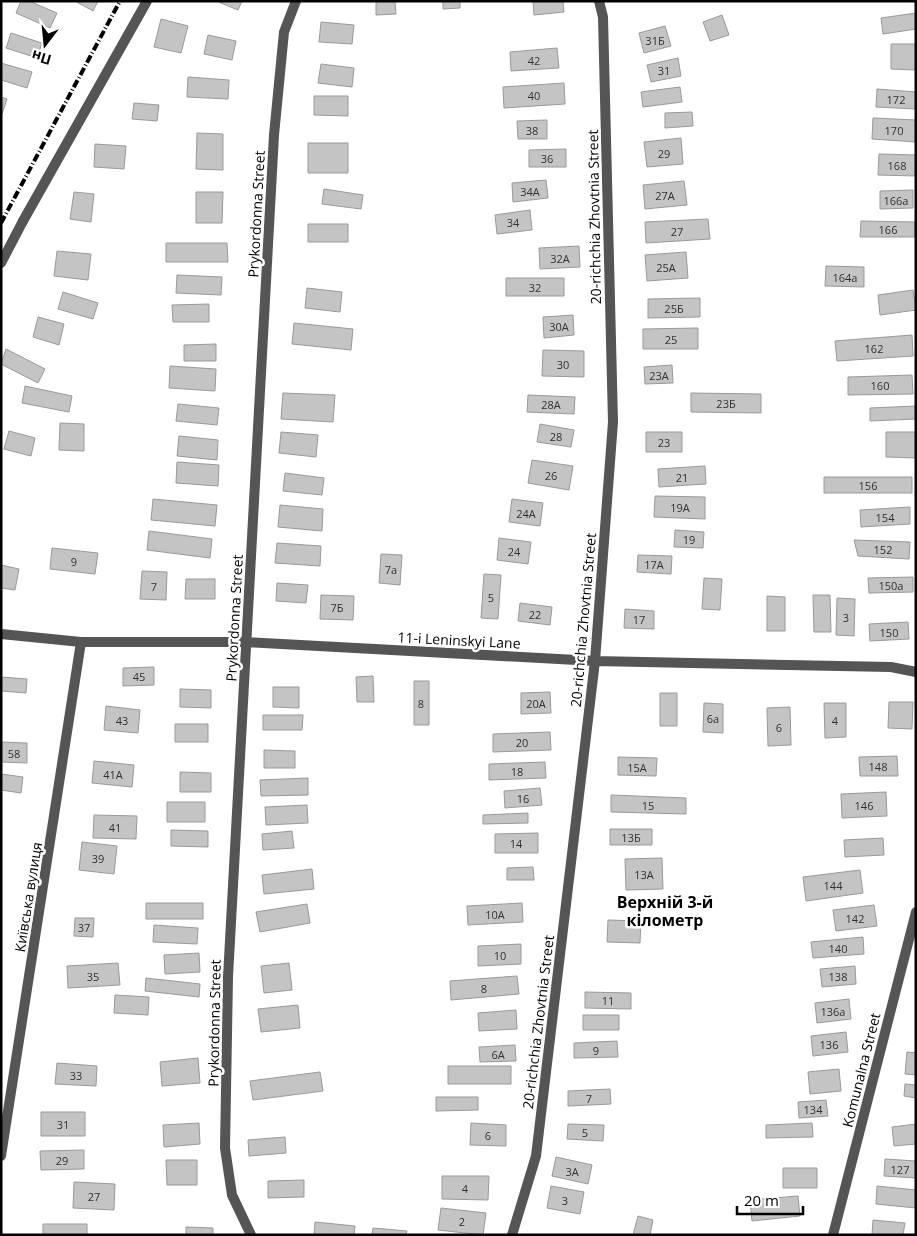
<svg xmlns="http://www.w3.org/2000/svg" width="917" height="1236" viewBox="0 0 917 1236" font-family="'Open Sans',sans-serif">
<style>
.building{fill:#c4c4c4;stroke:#999}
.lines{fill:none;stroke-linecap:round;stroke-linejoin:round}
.service{stroke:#555;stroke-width:10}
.minor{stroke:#555;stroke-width:10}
.rail{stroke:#000;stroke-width:4;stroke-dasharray:8 2.5 1 2.5;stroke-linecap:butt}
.labels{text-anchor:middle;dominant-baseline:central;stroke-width:5;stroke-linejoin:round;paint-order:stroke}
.number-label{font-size:11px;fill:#313131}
.street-label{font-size:14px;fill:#000;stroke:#fff}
.quarter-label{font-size:16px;font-weight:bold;fill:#000;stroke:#fff}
</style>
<rect width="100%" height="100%" fill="#fff"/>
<!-- building -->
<path class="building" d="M21 1H29L57 13 50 28 16 13Z
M75 1H98L93 11Z
M216 1H242L238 10Z
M376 1H395L396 14 376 15Z
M443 1H460V8L443 9Z
M533 1H563L564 12 534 15Z
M916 13V29L883 34 881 18Z
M722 15 729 35 710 41 703 22Z
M161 19 188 26 181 53 154 47Z
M321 22 354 25 352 44 319 42Z
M665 26 671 46 644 53 639 33Z
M11 33 42 43 37 58 6 48Z
M208 35 236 41 232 60 204 54Z
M891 44H916V70L891 69Z
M557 48 559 68 511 71 510 52Z
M678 58 681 76 651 82 647 65Z
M1 63 32 72 27 88 1 80Z
M321 64 354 68 352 87 318 83Z
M188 77 229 80 228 99 187 97Z
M564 83 565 104 504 108 503 87Z
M680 87 682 102 643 107 641 92Z
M877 89 916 92V109L876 107Z
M314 96H348V116L314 115Z
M1 97 7 99 2 114H1Z
M134 103 159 105 157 121 132 119Z
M692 112 693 126 665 128V113Z
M873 118 916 120V142L872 139Z
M547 120V139H518L517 121Z
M197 133 223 134V170L196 169Z
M681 138 683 164 647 167 644 142Z
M308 143H348V173H308Z
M95 144 126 146 124 169 94 167Z
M566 149V167H529V150Z
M879 154 916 155V176L878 175Z
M546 180 548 198 513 202 512 183Z
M684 181 687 205 645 209 643 185Z
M324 189 363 195 361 209 322 204Z
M913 190V208L880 209V191Z
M74 192 94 194 91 222 70 219Z
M196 192H223L222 223H196Z
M530 210 532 230 497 234 495 215Z
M708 219 710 239 646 243 645 222Z
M861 221 915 222V237H860Z
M308 224H348V242H308Z
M166 243H227L228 262H166Z
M579 246 580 267 540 269 539 248Z
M57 251 91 254 88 280 54 276Z
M686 252 688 278 647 281 645 255Z
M826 266 864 267V287L825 286Z
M177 275 222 277 221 295 176 293Z
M506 278H564V296H506Z
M307 288 342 292 340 312 305 308Z
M913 290 916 310 880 315 878 295Z
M63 292 98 303 93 319 58 309Z
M700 298V317L648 318V299Z
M209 304V322H173L172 305Z
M573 315 574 335 544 338 543 317Z
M38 317 64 324 59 345 33 337Z
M294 323 353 329 351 350 292 344Z
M698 328V349H643V329Z
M912 335 913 356 837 361 835 341Z
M216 344V361H184V345Z
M6 349 45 369 38 383 1 364Z
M543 350 584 351V377L542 376Z
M672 365 673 383 645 384 644 367Z
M170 366 216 369 215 391 169 388Z
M912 375 913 394 848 395V377Z
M25 386 72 396 69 412 22 403Z
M283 393 335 395 333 422 281 419Z
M691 393 761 394V413L691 412Z
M528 395 575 397 574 414 527 412Z
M178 404 219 408 217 425 176 421Z
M916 406V419L870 421V408Z
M60 423 84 424V451L59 450Z
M540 424 574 430 571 447 537 442Z
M9 431 35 438 31 456 4 449Z
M281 432 318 435 316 457 279 453Z
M646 432H682V452H646Z
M886 432H916V458L886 457Z
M179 436 218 440 217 460 177 456Z
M532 460 573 466 569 490 528 483Z
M177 462 219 465 218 486 176 483Z
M705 466 706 484 659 487 658 469Z
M285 473 324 478 322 495 283 491Z
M824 477H912V493H824Z
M655 496 705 497V519L654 517Z
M153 499 217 505 215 526 151 520Z
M512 499 543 503 540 526 509 522Z
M280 505 323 509 322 531 278 527Z
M910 507V524L861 527 860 510Z
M675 530 704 532 703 548 674 547Z
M149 531 212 539 210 558 147 550Z
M499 538 531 542 528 564 497 560Z
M854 540 910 542 909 559 858 556Z
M277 543 321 546 320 566 275 563Z
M52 548 98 553 95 574 50 569Z
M381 554 402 555 400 585 379 583Z
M638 555 672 556 671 574 637 572Z
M1 565 19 569 15 590 1 588Z
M142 571 167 572 166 600 140 599Z
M484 574 501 575 498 619 481 618Z
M913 577V592L869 593 868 578Z
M704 578 722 579 720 610 702 609Z
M186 579H215V599H185Z
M277 583 308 585 306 603 276 601Z
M321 595 354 596 353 620 320 619Z
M813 595H830L831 632H814Z
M767 596 785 597V631H767Z
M837 598 855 599 854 636 836 635Z
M520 603 552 607 550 625 518 621Z
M625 609 654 611V629L624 628Z
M908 622 909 639 870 641 869 624Z
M154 667V685L123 686V668Z
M373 676 374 702H357L356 677Z
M1 677 27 679 26 693 1 691Z
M414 681H429V725H414Z
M273 687H299V708L273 707Z
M180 689 211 690V708L180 707Z
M550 692 551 713 521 714V693Z
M660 693H677V726H660Z
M889 702H913L912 729 888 728Z
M704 703 723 704V733L703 732Z
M824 703H846V737L825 738Z
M106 706 140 710 138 733 104 730Z
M790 707 791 745 768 746 767 708Z
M263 715H303L302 730H263Z
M175 724H208V742H175Z
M550 732 551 750 493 752V734Z
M1 742 27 743V763L1 762Z
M264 750 295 751V768H264Z
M897 756 898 776H860L859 757Z
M618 757 657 758 656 776 618 775Z
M94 761 134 765 132 787 92 783Z
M545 762 546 778 489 780V764Z
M180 772 211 773V792H180Z
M1 774 23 777 21 793 1 790Z
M308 778V795L261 796 260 780Z
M540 788 542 805 505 808 504 791Z
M886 792 887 816 842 818 841 794Z
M611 795 686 798V814L611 812Z
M167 802H205V822H167Z
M307 805 308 823 266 825 265 807Z
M528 813V823L483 824V815Z
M94 815 137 816 136 839 93 838Z
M610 829H652V845H610Z
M171 830 208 831V847L171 846Z
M292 831 294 848 263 850 262 834Z
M538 833V853H495V834Z
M883 838 884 855 845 857 844 840Z
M82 842 117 846 114 874 79 870Z
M662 858 663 889 626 890 625 859Z
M533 867 534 880H507V868Z
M312 869 314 889 264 894 262 875Z
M860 870 863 893 806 901 803 877Z
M146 903H203V919H146Z
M522 903 523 922 468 925 467 906Z
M307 904 310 923 260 932 256 912Z
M874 905 877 926 836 931 833 910Z
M75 918H94L93 937 74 936Z
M608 920 641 921 640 943 607 942Z
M154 925 198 928 197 944 153 942Z
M863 937 864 954 813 958 811 942Z
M521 944V964L478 966V946Z
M199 953 200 972 165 974 164 955Z
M118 963 120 985 68 988 67 966Z
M289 963 292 990 264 993 261 966Z
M855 966 856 984 822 987 820 969Z
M517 976 519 994 451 1000 450 981Z
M146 978 200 984 199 997 145 991Z
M585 992 631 993V1009L585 1008Z
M115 995 149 997 148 1015 114 1013Z
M849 999 851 1019 817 1023 815 1003Z
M298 1005 300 1028 261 1032 258 1009Z
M516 1010 517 1029 479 1031 478 1013Z
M583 1015H619V1030H583Z
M846 1032 848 1052 813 1056 811 1036Z
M617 1041 618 1057 574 1058V1043Z
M515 1045 516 1061 480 1062 479 1047Z
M907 1052 916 1053V1075L905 1074Z
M198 1058 200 1083 162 1086 160 1062Z
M57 1063 97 1066 96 1086 55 1084Z
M448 1066H511V1084H448Z
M839 1069 841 1091 810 1094 808 1072Z
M320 1072 323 1091 253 1100 250 1081Z
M905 1084 916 1085V1098L904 1096Z
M610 1089 611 1104 568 1106V1091Z
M436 1097H478V1110L436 1111Z
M826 1100 828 1116 799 1118 798 1102Z
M41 1112H85V1136H41Z
M199 1123 200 1144 164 1147 163 1125Z
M471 1123 506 1125V1146L470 1145Z
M812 1123 813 1137 766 1138V1125Z
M568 1124 604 1125 603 1141 567 1139Z
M916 1124V1144L894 1146 892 1127Z
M285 1137 286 1153 249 1156 248 1140Z
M84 1150V1169L41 1170 40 1151Z
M556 1157 592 1165 588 1184 552 1176Z
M885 1159 916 1161V1178L884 1176Z
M166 1160H197V1185H167Z
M783 1168H817V1188H783Z
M442 1176H489L488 1200 442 1199Z
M304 1180V1197L268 1198V1181Z
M74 1182 115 1184 114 1210 73 1208Z
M551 1186 584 1192 580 1214 547 1208Z
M877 1186 916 1190V1208L876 1204Z
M798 1196 800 1216 752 1221 750 1200Z
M441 1208 486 1213 483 1235 438 1230Z
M638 1216 653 1220 650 1235H633Z
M873 1220 905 1223 903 1235H872Z
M315 1222 355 1226 354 1235H314Z
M43 1224H87V1235H43Z
M186 1227 213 1228V1235H186Z
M373 1228 407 1231 406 1235H372Z"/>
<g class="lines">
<!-- service -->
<path class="service" d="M23 221 147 1"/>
<!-- minor -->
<path class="minor" d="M1 263 23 221
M1 634 81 642H246L595 661 891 667 916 672
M1 1156 81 642
M251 1235 232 1195 225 1148 228 977 274 135 284 32 296 1
M512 1235 536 1156 595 661 613 422 603 17 599 1
M833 1235 916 912"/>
<!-- rail -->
<path class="rail" d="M1 223 120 1"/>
</g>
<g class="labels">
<!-- number labels -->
<g class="number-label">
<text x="655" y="40">31Б</text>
<text x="534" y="60">42</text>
<text x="664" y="70">31</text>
<text x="534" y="95">40</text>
<text x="896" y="99">172</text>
<text x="532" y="130">38</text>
<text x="894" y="130">170</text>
<text x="664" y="153">29</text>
<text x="547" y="158">36</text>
<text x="897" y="165">168</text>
<text x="530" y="191">34А</text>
<text x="665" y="195">27А</text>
<text x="896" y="200">166а</text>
<text x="513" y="222">34</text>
<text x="888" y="229">166</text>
<text x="677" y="231">27</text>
<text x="560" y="258">32А</text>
<text x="666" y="267">25А</text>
<text x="845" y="277">164а</text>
<text x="535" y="287">32</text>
<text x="674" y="308">25Б</text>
<text x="559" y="326">30А</text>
<text x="671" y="339">25</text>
<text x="874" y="348">162</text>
<text x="563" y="364">30</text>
<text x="659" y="375">23А</text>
<text x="880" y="385">160</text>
<text x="726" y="403">23Б</text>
<text x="551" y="404">28А</text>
<text x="556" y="436">28</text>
<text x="664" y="442">23</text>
<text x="551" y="475">26</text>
<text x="682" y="477">21</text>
<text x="868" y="485">156</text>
<text x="680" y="507">19А</text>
<text x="526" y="513">24А</text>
<text x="885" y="517">154</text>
<text x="689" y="539">19</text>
<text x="883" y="549">152</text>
<text x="514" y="551">24</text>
<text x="74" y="561">9</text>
<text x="654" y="564">17А</text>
<text x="391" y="569">7а</text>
<text x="891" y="585">150а</text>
<text x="154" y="586">7</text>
<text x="491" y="597">5</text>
<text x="337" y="607">7Б</text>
<text x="535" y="614">22</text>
<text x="846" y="617">3</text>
<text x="639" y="619">17</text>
<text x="889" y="632">150</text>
<text x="139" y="676">45</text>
<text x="421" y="703">8</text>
<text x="536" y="703">20А</text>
<text x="713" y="718">6а</text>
<text x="122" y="720">43</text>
<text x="835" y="720">4</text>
<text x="779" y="727">6</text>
<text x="522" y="742">20</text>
<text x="14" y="753">58</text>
<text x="878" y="766">148</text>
<text x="637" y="767">15А</text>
<text x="517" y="771">18</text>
<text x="113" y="774">41А</text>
<text x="523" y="798">16</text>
<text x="648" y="805">15</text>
<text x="864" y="805">146</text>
<text x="115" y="827">41</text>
<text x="631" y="837">13Б</text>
<text x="516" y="843">14</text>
<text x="98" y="858">39</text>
<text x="644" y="874">13А</text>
<text x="833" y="885">144</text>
<text x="495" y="914">10А</text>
<text x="855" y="918">142</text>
<text x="84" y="927">37</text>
<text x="838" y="948">140</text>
<text x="500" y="955">10</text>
<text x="93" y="976">35</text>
<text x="838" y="976">138</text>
<text x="484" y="988">8</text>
<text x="608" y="1000">11</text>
<text x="833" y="1011">136а</text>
<text x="829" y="1044">136</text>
<text x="596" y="1050">9</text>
<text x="498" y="1054">6А</text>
<text x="76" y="1075">33</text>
<text x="589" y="1098">7</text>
<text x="813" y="1109">134</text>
<text x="63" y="1124">31</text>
<text x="585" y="1132">5</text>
<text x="488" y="1135">6</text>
<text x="62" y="1160">29</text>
<text x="900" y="1169">127</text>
<text x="572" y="1171">3А</text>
<text x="465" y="1188">4</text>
<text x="94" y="1196">27</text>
<text x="565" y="1200">3</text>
<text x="462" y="1221">2</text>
</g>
<!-- street labels -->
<g class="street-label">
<text transform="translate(256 214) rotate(-87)">Prykordonna Street</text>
<text transform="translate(594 217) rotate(-91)">20-richchia Zhovtnia Street</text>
<text transform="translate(234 618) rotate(-87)">Prykordonna Street</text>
<text transform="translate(583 620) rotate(-85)">20-richchia Zhovtnia Street</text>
<text transform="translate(459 640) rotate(3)">11-i Leninskyi Lane</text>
<text transform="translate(28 897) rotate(-81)">Київська вулиця</text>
<text transform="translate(538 1022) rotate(-83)">20-richchia Zhovtnia Street</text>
<text transform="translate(214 1023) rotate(-89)">Prykordonna Street</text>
<text transform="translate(861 1070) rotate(-76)">Komunalna Street</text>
</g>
<!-- quarter labels -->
<g class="quarter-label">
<text x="665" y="902">Верхній 3-й<tspan x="665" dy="18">кілометр</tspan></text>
</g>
</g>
<!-- border -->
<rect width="917" height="1236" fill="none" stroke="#000000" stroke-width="5"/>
<!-- north arrow -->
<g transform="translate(45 45) rotate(196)" stroke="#ffffff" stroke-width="4" paint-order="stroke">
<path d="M0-4L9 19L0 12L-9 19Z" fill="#000000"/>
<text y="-8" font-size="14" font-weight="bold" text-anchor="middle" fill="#000000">Пн</text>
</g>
<!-- scale -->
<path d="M737 1206v8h66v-8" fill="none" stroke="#000000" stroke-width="2.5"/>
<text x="744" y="1206" font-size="15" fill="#000000" stroke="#ffffff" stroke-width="4" paint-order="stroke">20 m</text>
</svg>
